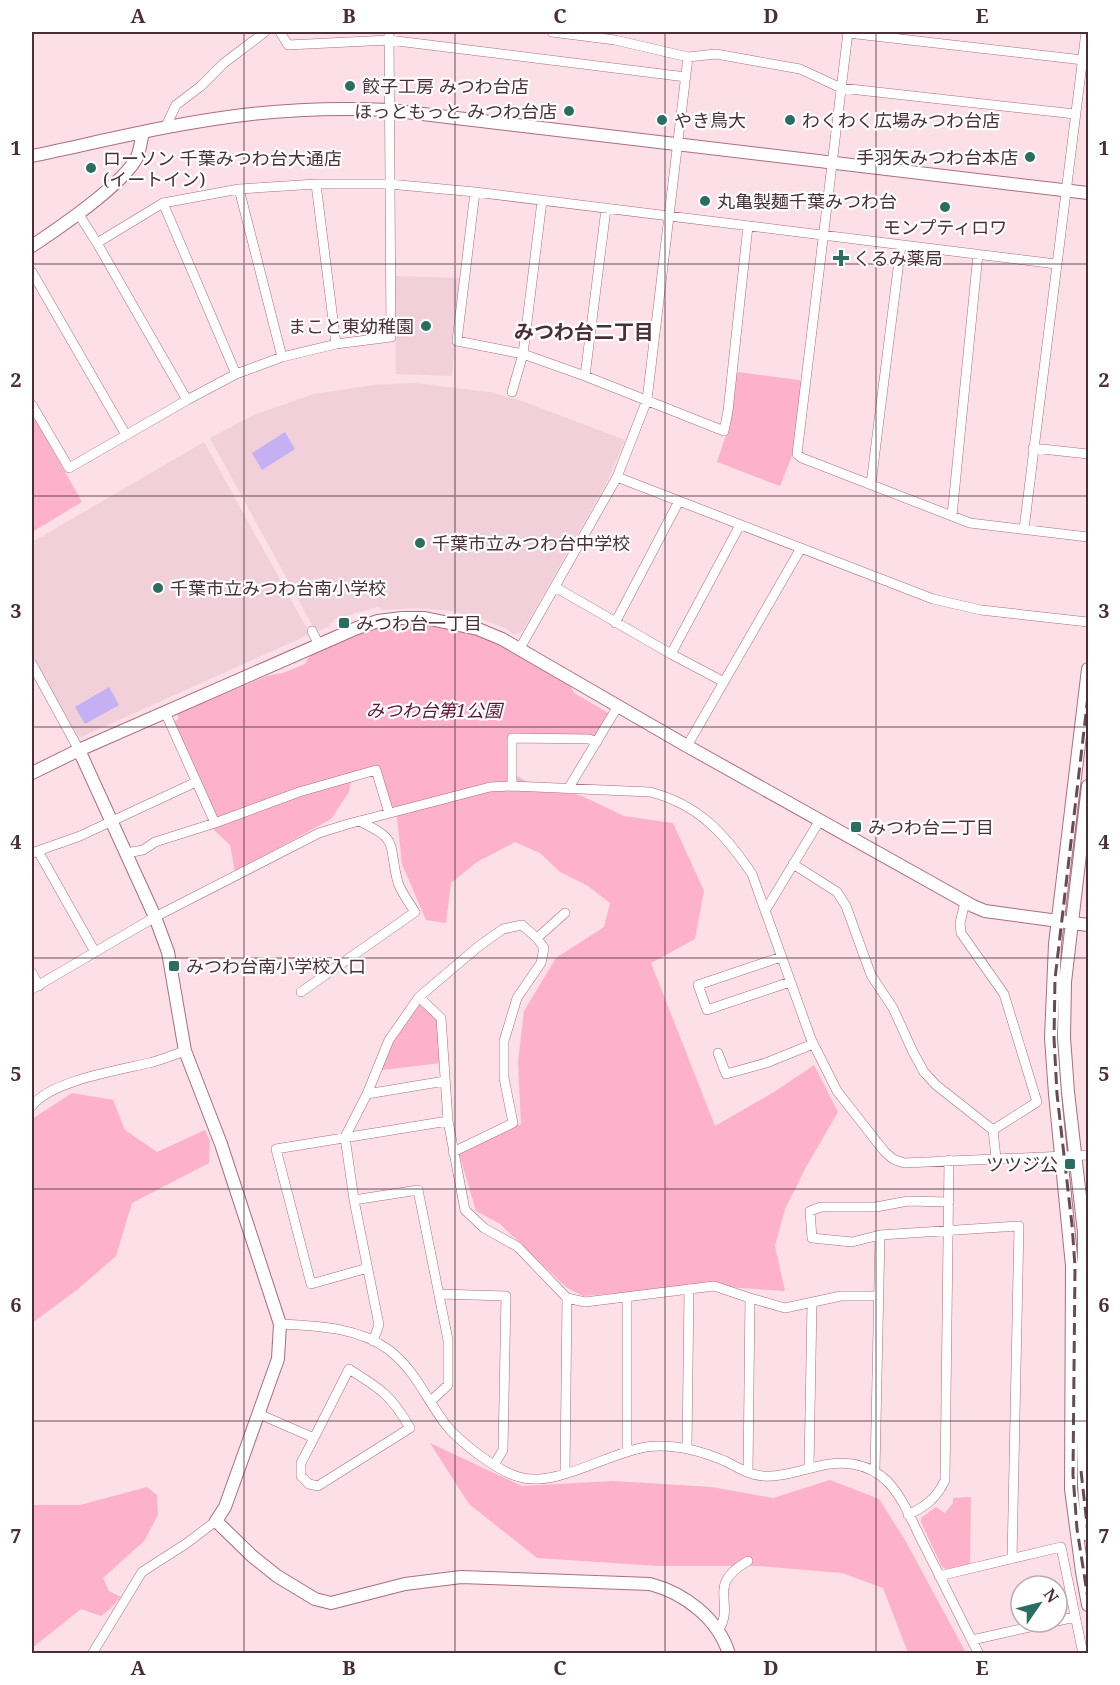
<svg xmlns="http://www.w3.org/2000/svg" width="1120" height="1685" viewBox="0 0 1120 1685" font-family="'Noto Serif','Noto Sans JP',serif">
<style>
.built{fill:#f1d0da}
.green{fill:#feb1ca}
.water{fill:#c5b0f4}
.lines{fill:none;stroke-linecap:round;stroke-linejoin:round}
.minor-casing{stroke:#ad6c81;stroke-width:10}
.tertiary-casing{stroke:#ad6c81;stroke-width:14}
.minor{stroke:#fff;stroke-width:9}
.tertiary{stroke:#fff;stroke-width:12}
.rail{stroke:#684b54;stroke-width:3;stroke-dasharray:12 6;stroke-linecap:butt}
.grid{fill:none;stroke:#4b2f38;stroke-width:1.5;stroke-opacity:0.55}
.poi-dot{fill:#2a6e61;stroke:#fff;stroke-width:2}
.labels{text-anchor:middle;dominant-baseline:central;stroke-width:4.5;stroke-linejoin:round;paint-order:stroke}
.poi-label{font-size:18px;fill:#4b2f38;stroke:#fff;text-anchor:start}
.park-label{font-size:18px;font-style:italic;fill:#601235;stroke:#fff}
.neighbourhood-label{font-size:20px;font-weight:bold;fill:#4b2f38;stroke:#fff}
.neatline{fill:none;stroke:#4b2f38;stroke-width:2}
.grid-label{font-size:20px;text-anchor:middle;font-weight:bold;fill:#4b2f38}
</style>
<rect width="100%" height="100%" fill="#fddfe8"/>
<!-- built -->
<path class="built" d="M395 276 460 278 452 376 396 374Z
M414 383 490 392 522 401 625 440 608 480 523 631 514 635 507 629 479 618 452 611 416 608 383 610 378 607 335 619 330 626 316 632 210 438 256 414 314 394 373 385Z
M204 442 310 634 79 738 32 656V542Z"/>
<!-- green -->
<path class="green" d="M738 372 799 380 802 383 794 451 780 486 717 462 726 435 734 376Z
M32 420 36 421 82 502 32 532Z
M431 623 494 639 570 685 574 693 610 714 596 738 509 736 508 770 525 781 582 796 624 816 673 823 704 891 695 939 651 963 715 1126 774 1092 814 1065 838 1112 806 1167 785 1209 775 1246 785 1291 709 1286 583 1296 566 1287 500 1224 476 1211 459 1153 521 1124 518 1062 524 1011 556 958 604 927 610 903 588 886 560 872 540 853 515 842 477 862 451 883 446 923 426 920 402 864 396 808 390 809 379 768 352 776 349 792 331 819 235 872 230 845 213 829 225 818 216 821 172 722 179 719 177 714 267 676 283 673 305 664 312 652 373 628Z
M416 1004 421 1005 437 1021 441 1063 382 1070 391 1039Z
M72 1093 113 1100 125 1130 157 1152 205 1130 210 1141 209 1163 132 1203 116 1256 78 1289 32 1323V1119Z
M430 1443 522 1486 613 1481 712 1487 773 1498 830 1480 879 1499 905 1540 966 1653H908L883 1588 842 1573 760 1566H658L537 1558 469 1504Z
M147 1487 157 1495 158 1515 144 1541 103 1578 109 1591 121 1597 110 1609 101 1616 81 1609 32 1648V1505H80Z
M971 1497 970 1565 946 1569 942 1567 921 1522V1518L936 1507 945 1513 953 1503V1498Z"/>
<!-- water -->
<path class="water" d="M285 432 295 449 262 470 252 453Z
M109 687 119 705 85 724 75 707Z"/>
<g class="lines">
<defs>
<path id="minor" d="M280 32 288 45 389 40 686 77
M552 32 615 40 688 57 716 54 800 69 841 88 1075 114
M848 32 797 454 802 458 970 523 1088 537
M848 33 1083 60
M165 128 176 105 201 86 224 63 265 32
M316 184 336 344
M239 189 282 357
M475 192 457 341 523 354 585 376 724 431 728 411 748 226
M163 203 236 374
M78 213 97 243 187 400
M97 243 163 203 239 189 316 184H389L475 192 1056 264
M32 272 126 435
M585 376 606 209
M512 392 523 354 542 201
M32 405 69 468 187 400 236 374 282 357 336 344 391 337 389 32
M1033 448 1088 454
M617 477 679 501
M871 484 901 245
M952 516 978 254
M1024 529 1086 32
M555 587 671 654 724 682
M615 623 679 501 933 599 981 610 1088 622
M312 631 319 645
M520 648 617 477 647 400 688 57
M671 654 740 525
M32 664 79 750
M165 712 215 823
M687 746 801 548
M512 786V738L589 739 597 742
M568 789 618 706
M38 851 95 952
M32 853 80 836 196 782
M126 853 143 850 155 842 215 823 299 792 376 770 389 813
M793 864 837 892 846 906 871 975 893 1008 913 1052 924 1072 936 1085 993 1130 996 1158
M965 902 960 923 961 933 1004 994 1037 1102 993 1130
M765 911 820 820
M537 938 565 913
M781 957 698 985 707 1010 790 982
M32 973 39 986
M32 989 155 917 319 833 348 824 490 787 512 786 650 792C698 804 725 834 752 874L811 1039 837 1091 884 1151 893 1159 904 1163 1088 1155
M301 992 415 912C409 902 399 890 397 879 388 841 399 840 359 821
M718 1053 726 1074 766 1063 813 1044
M367 1094 389 1040 419 997
M32 1106C50 1081 119 1070 149 1063 161 1060 173 1055 185 1051
M453 1152 513 1123 504 1078V1041L517 998 541 963 544 948 537 938 522 925 503 929 479 946 419 997 441 1018 448 1121 465 1210 484 1228 518 1247 567 1298 585 1302 714 1286 750 1298
M354 1200 418 1190 448 1340V1385L432 1400
M949 1202 908 1201 876 1207H821L810 1211 812 1238 852 1242 880 1235 1019 1226 1012 1559
M368 1268 311 1284 276 1149 448 1121
M439 1294 506 1296 503 1450 494 1465
M280 1324C317 1326 358 1327 389 1350 416 1371 426 1399 446 1425 461 1443 497 1471 519 1477 555 1488 608 1453 646 1447 673 1443 699 1450 725 1461 737 1467 749 1475 763 1476 793 1478 822 1459 852 1464 865 1466 878 1472 888 1482 903 1498 912 1521 922 1541 941 1578 959 1616 979 1654
M373 1341 379 1325 354 1200 345 1137 367 1094 445 1081
M259 1414 314 1438 349 1369C381 1389 391 1395 410 1428L318 1486 309 1484 301 1476V1463L314 1438
M687 1448 689 1289
M627 1452V1298
M809 1467 812 1303
M875 1471 880 1235
M748 1472 750 1298 785 1308 841 1296H879
M565 1473 567 1298
M908 1515C926 1506 937 1498 945 1480L949 1160
M939 1576 1061 1547 1083 1654
M1057 1621 1075 1617
M718 1631C737 1602 704 1586 748 1561
M972 1640 1052 1622
M92 1654 142 1572 187 1543 216 1521"/>
<path id="tertiary" d="M32 156C104 141 178 122 252 114 298 109 343 108 389 110L1088 193
M32 246C59 228 120 187 136 159 140 152 141 140 143 132
M1088 669 1055 944 1051 1038 1055 1094 1072 1266 1071 1489 1082 1572 1088 1605
M79 750 155 917 168 952 185 1051 221 1144 280 1324 278 1359 225 1507 216 1521 252 1556 277 1576 315 1599 331 1603 405 1584 461 1577 650 1584C684 1593 718 1618 729 1654
M32 773 79 750 357 628 378 621 402 618H425L478 629 502 639 687 746 973 906 985 911 1088 925
M1088 786 1065 982 1064 1037 1068 1092 1084 1232 1083 1429 1084 1486 1088 1535"/>
</defs>
<!-- minor casing -->
<use href="#minor" class="minor-casing"/>
<!-- tertiary casing -->
<use href="#tertiary" class="tertiary-casing"/>
<!-- minor -->
<use href="#minor" class="minor"/>
<!-- tertiary -->
<use href="#tertiary" class="tertiary"/>
<!-- rail -->
<path class="rail" d="M1088 696 1055 979 1054 1038 1057 1094 1072 1225 1075 1266 1073 1475 1077 1529 1088 1599
M1081 1471 1088 1533"/>
</g>
<!-- grid -->
<path class="grid" d="M244 32V1654M455 32V1654M665 32V1654M876 32V1654M32 264H1088M32 496H1088M32 727H1088M32 958H1088M32 1189H1088M32 1421H1088"/>
<!-- markers -->
<g class="poi-dot">
<circle cx="350" cy="86" r="6"/>
<circle cx="569" cy="111" r="6"/>
<circle cx="662" cy="120" r="6"/>
<circle cx="790" cy="120" r="6"/>
<circle cx="1030" cy="157" r="6"/>
<circle cx="91" cy="168" r="6"/>
<circle cx="705" cy="201" r="6"/>
<circle cx="945" cy="207" r="6"/>
<path d="M838 249h6v6h6v6h-6v6h-6v-6h-6v-6h6z"/>
<circle cx="426" cy="326" r="6"/>
<circle cx="420" cy="543" r="6"/>
<circle cx="158" cy="588" r="6"/>
<rect x="338" y="617" width="12" height="12" rx="3"/>
<rect x="850" y="821" width="12" height="12" rx="3"/>
<rect x="168" y="960" width="12" height="12" rx="3"/>
<rect x="1064" y="1158" width="12" height="12" rx="3"/>
</g>
<g class="labels">
<!-- poi labels -->
<g class="poi-label">
<text x="362" y="86">餃子工房 みつわ台店</text>
<text x="557" y="111" text-anchor="end">ほっともっと みつわ台店</text>
<text x="674" y="120">やき鳥大</text>
<text x="802" y="120">わくわく広場みつわ台店</text>
<text x="1018" y="157" text-anchor="end">手羽矢みつわ台本店</text>
<text x="103" y="158">ローソン 千葉みつわ台大通店<tspan x="103" dy="21">(イートイン)</tspan></text>
<text x="717" y="201">丸亀製麺千葉みつわ台</text>
<text x="945" y="227" text-anchor="middle">モンプティロワ</text>
<text x="853" y="258">くるみ薬局</text>
<text x="414" y="326" text-anchor="end">まこと東幼稚園</text>
<text x="432" y="543">千葉市立みつわ台中学校</text>
<text x="170" y="588">千葉市立みつわ台南小学校</text>
<text x="356" y="623">みつわ台一丁目</text>
<text x="868" y="827">みつわ台二丁目</text>
<text x="186" y="966">みつわ台南小学校入口</text>
<text x="1058" y="1164" text-anchor="end">ツツジ公</text>
</g>
<!-- park labels -->
<g class="park-label">
<text x="434" y="710">みつわ台第1公園</text>
</g>
<!-- neighbourhood labels -->
<g class="neighbourhood-label">
<text x="584" y="331">みつわ台二丁目</text>
</g>
</g>
<!-- border -->
<rect width="1120" height="1685" fill="none" stroke="#ffffff" stroke-width="66"/>
<!-- north arrow -->
<g transform="translate(1039 1604) rotate(55)"><circle r="28" fill="#ffffff" stroke="#b7acaf" stroke-width="1.5"/>
<path d="M0-4.5L10 22L0 15L-10 22Z" fill="#2a6e61"/>
<text y="-9" font-size="16" font-weight="bold" text-anchor="middle" fill="#4b2f38">N</text>
</g>
<rect x="33" y="33" width="1054" height="1619" class="neatline"/>
<g class="grid-label">
<text x="138" y="23">A</text>
<text x="349" y="23">B</text>
<text x="560" y="23">C</text>
<text x="771" y="23">D</text>
<text x="982" y="23">E</text>
<text x="16" y="155">1</text>
<text x="1104" y="155">1</text>
<text x="16" y="387">2</text>
<text x="1104" y="387">2</text>
<text x="16" y="618">3</text>
<text x="1104" y="618">3</text>
<text x="16" y="849">4</text>
<text x="1104" y="849">4</text>
<text x="16" y="1081">5</text>
<text x="1104" y="1081">5</text>
<text x="16" y="1312">6</text>
<text x="1104" y="1312">6</text>
<text x="16" y="1543">7</text>
<text x="1104" y="1543">7</text>
<text x="138" y="1675">A</text>
<text x="349" y="1675">B</text>
<text x="560" y="1675">C</text>
<text x="771" y="1675">D</text>
<text x="982" y="1675">E</text>
</g>
</svg>
